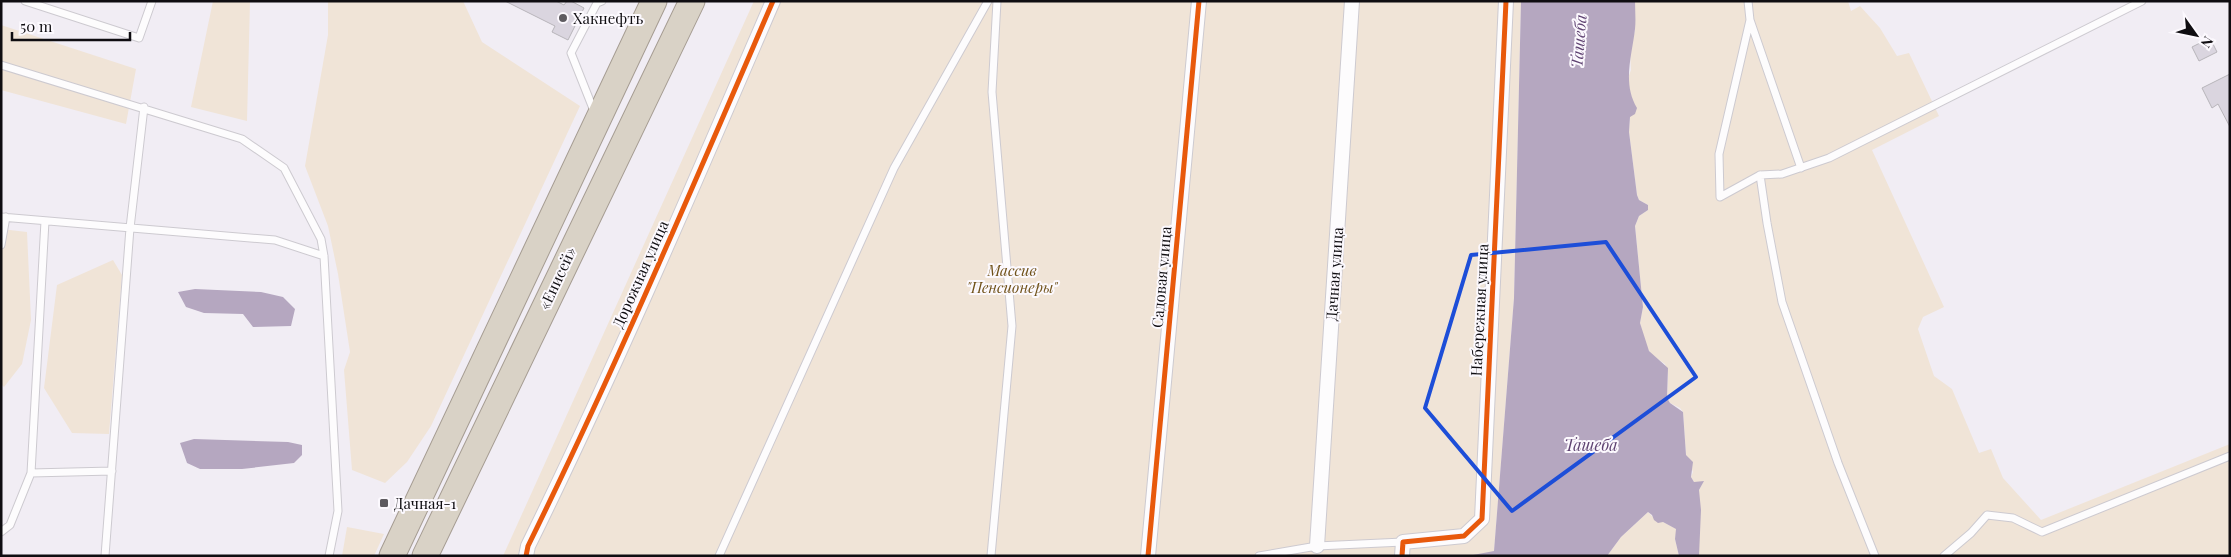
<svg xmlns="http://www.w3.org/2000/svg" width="2231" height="557" viewBox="0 0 2231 557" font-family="'Playfair Display',serif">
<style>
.green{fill:#f0e4d7}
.water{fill:#b5a7c0}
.building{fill:#dad5df;stroke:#b8b5ba}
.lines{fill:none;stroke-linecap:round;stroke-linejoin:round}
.lane-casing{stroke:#cdcad0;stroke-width:9}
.street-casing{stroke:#cdcad0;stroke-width:16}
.highway-casing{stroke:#a59c92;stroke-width:27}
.lane{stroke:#fdfcfd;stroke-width:7}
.street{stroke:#fdfcfd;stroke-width:14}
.highway{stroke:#d9d2c6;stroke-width:25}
.cycleway-casing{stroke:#fcf9fe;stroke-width:8}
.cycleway{stroke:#e8590c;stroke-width:5}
.marked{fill:none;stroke:#1d4ed8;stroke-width:4;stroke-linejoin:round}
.poi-dot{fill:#5e5b60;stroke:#fcf9fe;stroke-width:2}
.labels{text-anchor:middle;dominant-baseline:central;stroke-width:4;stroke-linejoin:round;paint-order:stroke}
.poi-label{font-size:15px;fill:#0f0d11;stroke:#fcf9fe;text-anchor:start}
.park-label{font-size:15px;font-style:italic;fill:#705219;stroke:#fcf9fe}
.street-label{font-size:15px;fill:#0f0d11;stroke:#fcf9fe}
.water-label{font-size:16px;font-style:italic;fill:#5f4372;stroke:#fcf9fe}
</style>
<rect width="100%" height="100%" fill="#f1edf4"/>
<!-- green -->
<path class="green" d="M213 1H250L247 121 191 107Z
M328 1H463L482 42 580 106 431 426 407 462 385 483 352 470 344 370 350 352 338 274 328 226 305 166 328 35Z
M754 1H1521L1514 298 1494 552 1468 556H503Z
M1635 1H1848L1851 11 1860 6 1880 28 1897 56 1909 53 1939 116 1872 150 1944 307 1923 317 1918 329 1934 376 1952 389 1979 453 1991 449 2003 478 2041 520 2230 444V556H1699V490L1703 482H1694L1691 477 1693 472 1686 455 1683 412 1680 408 1670 403 1667 398 1668 374 1665 364 1652 355 1646 346 1640 323 1643 307 1635 226 1639 216 1648 210V205L1639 200 1637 195 1629 132 1631 99 1627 81 1631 70 1630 52 1635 30Z
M1 25 136 69 126 124 1 90Z
M1 229 27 232 31 320 22 364 4 387 1 384Z
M113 260 122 275 109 434 72 433 44 388 57 285Z
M1648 512 1658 522H1663L1677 529 1675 539 1679 556H1607L1621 537Z
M347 527 384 534 374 556H342Z"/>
<!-- water -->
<path class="water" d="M1521 1H1635C1635 10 1636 20 1635 29 1632 56 1622 83 1637 108L1635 114 1630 117 1629 132 1637 195 1639 200 1648 205V210L1639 216 1635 226 1643 307 1640 323 1649 351 1668 368 1667 398 1670 403 1683 412 1686 455 1693 462 1691 477 1694 482 1704 481 1699 490 1701 510 1699 556H1679L1675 539 1676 529 1663 522 1658 523 1654 520 1652 515 1648 512 1621 537 1607 556H1468L1494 551 1514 298Z
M195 289 261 292 283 297 295 309 291 326 253 327 243 314 204 313 186 307 178 292Z
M194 439 288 442 302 445V455L294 463 242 469H200L187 463 180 443Z"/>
<!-- building -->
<path class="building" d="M505 1H556L564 5 567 1H571L584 8 568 40 552 32 555 26Z
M2210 38 2217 52 2199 61 2192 47Z
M2230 74V127L2218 104 2212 108 2202 88Z"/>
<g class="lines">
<defs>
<path id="lane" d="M25 1 139 38 152 1
M1748 1 1750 20 1719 154 1720 197 1760 175
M1750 20 1801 168
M1 65 242 139 284 168 321 239 324 256 338 511 329 556
M594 111 571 53 597 3 602 1
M1 217 275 240 324 256
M1 245 6 217
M31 473 112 471
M1 532 10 525 31 473 45 221
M105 556 130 228 144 107
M719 556 894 168 988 1
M991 556 1012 326 992 92 997 1
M1259 556 1317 546 1403 542
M1875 556 1838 463 1782 302 1767 223 1760 175 1782 174 1829 158 2142 1
M1944 556 1971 533 1987 515 2013 518 2042 532 2230 456"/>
<path id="street" d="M1317 546 1352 1
M526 556 528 546C616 367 694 184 773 1
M1148 556 1199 1
M1402 556 1403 542 1464 536 1482 519 1506 1"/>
<path id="highway" d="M392 556 654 1
M425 556 692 1"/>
</defs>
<!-- lane casing -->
<use href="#lane" class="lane-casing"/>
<!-- street casing -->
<use href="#street" class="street-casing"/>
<!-- highway casing -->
<use href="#highway" class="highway-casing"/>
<!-- lane -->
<use href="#lane" class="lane"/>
<!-- street -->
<use href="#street" class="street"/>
<!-- highway -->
<use href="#highway" class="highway"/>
<defs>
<path id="cycleway" d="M526 556 528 546C616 367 694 184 773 1
M1148 556 1199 1
M1402 556 1403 542 1464 536 1482 519 1506 1"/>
</defs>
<!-- cycleway casing -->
<use href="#cycleway" class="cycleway-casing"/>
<!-- cycleway -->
<use href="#cycleway" class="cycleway"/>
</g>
<!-- marked area -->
<path class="marked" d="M1606 242 1696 377 1512 511 1425 408 1471 255Z"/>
<!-- markers -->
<g class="poi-dot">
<circle cx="563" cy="18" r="5"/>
<rect x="379" y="498" width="10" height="10" rx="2.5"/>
</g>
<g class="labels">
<!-- poi labels -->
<g class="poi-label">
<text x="573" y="18">Хакнефть</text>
<text x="394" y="503">Дачная-1</text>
</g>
<!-- park labels -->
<g class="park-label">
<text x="1012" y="270">Массив<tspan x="1012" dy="17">"Пенсионеры"</tspan></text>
</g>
<!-- street labels -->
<g class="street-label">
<text transform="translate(640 274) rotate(-66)">Дорожная улица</text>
<text transform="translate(1334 274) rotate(-86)">Дачная улица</text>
<text transform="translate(1161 277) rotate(-85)">Садовая улица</text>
<text transform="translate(557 278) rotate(-65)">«Енисей»</text>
<text transform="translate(1479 310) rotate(-87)">Набережная улица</text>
</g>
<!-- water labels -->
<g class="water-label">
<text transform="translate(1578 41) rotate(-85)">Ташеба</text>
<text x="1591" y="444">Ташеба</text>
</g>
</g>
<!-- border -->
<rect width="2231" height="557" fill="none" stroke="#0f0d11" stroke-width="5"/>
<!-- north arrow -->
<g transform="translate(2196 35) rotate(123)" stroke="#fcf9fe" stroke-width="4" paint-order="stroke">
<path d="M0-4L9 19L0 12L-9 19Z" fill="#0f0d11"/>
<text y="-8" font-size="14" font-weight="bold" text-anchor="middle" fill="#0f0d11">N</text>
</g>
<!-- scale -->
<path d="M12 32v8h118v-8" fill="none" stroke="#0f0d11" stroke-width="2.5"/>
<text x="20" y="32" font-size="15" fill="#0f0d11" stroke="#fcf9fe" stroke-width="4" paint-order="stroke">50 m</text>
</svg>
